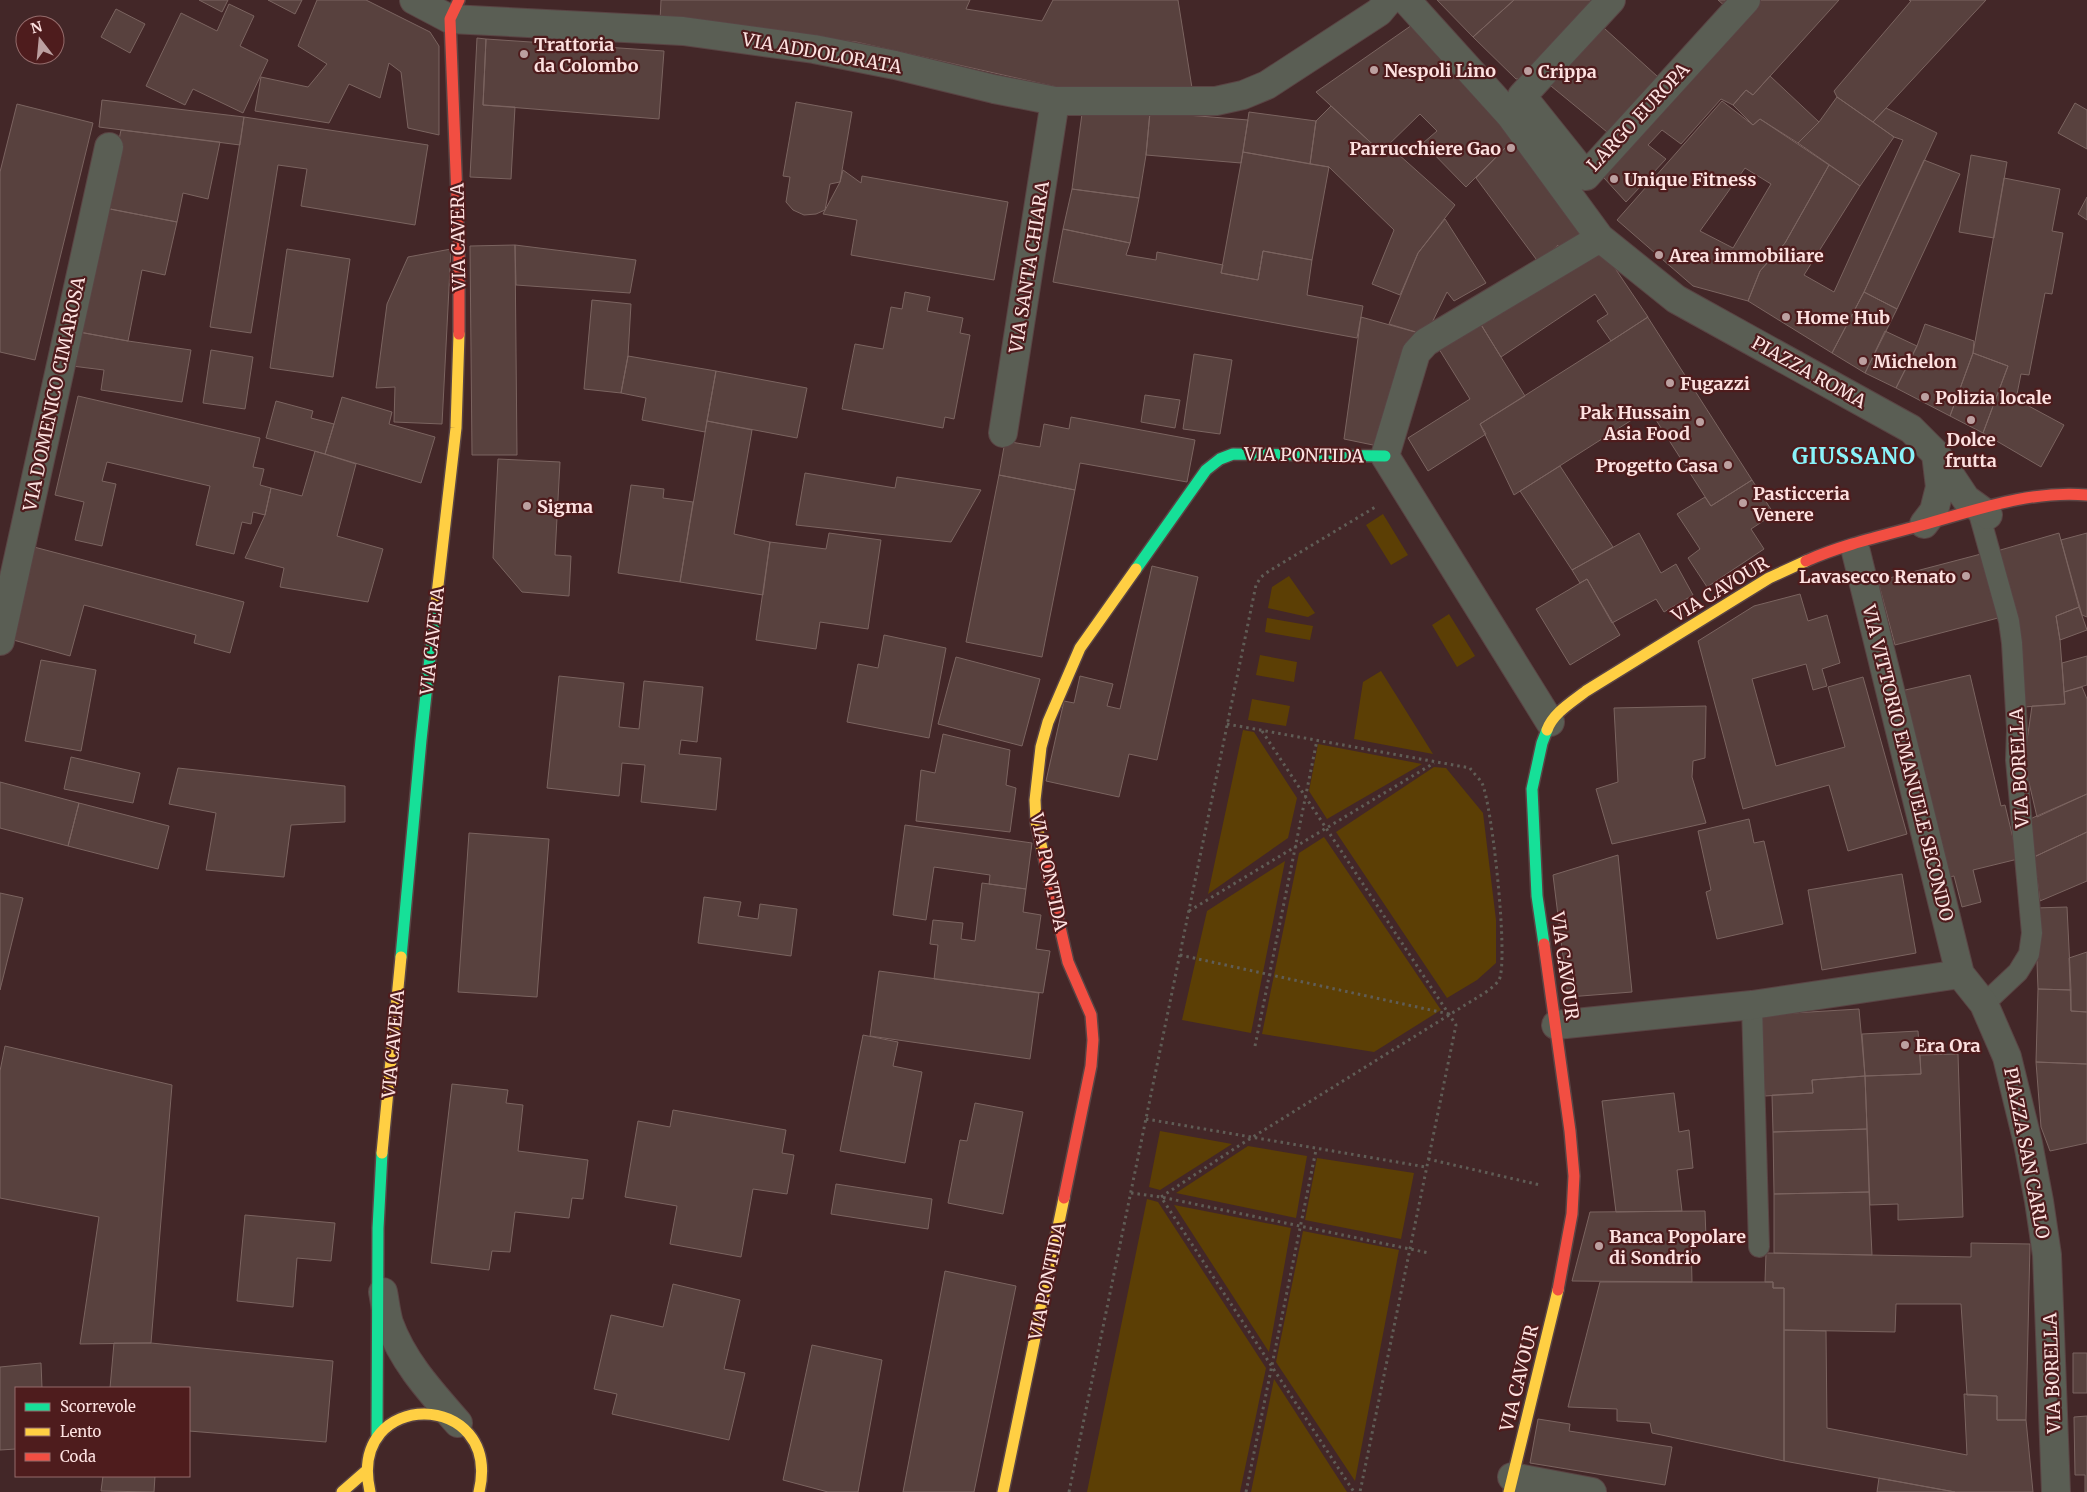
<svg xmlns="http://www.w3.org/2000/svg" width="2087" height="1492" viewBox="0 0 2087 1492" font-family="Merriweather,serif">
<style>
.green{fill:#5c3f05}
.building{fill:#58413e;stroke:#7b6460;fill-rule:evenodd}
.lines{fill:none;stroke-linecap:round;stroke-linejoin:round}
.lane-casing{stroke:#5a4444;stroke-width:22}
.street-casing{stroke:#5a4444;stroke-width:30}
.fast-casing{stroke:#5a4444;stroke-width:14}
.slow-casing{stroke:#5a4444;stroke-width:14}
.jam-casing{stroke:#5a4444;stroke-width:14}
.path{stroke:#605d56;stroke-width:3;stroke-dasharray:2.5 4;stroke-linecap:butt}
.lane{stroke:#5a5e54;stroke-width:20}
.street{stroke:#5a5e54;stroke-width:28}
.fast{stroke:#16e098;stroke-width:11}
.slow{stroke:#ffcf43;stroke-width:11}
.jam{stroke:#f24e42;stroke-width:11}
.poi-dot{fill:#bca0a0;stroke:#4e1c1d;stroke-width:2}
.labels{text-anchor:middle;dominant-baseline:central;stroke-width:4.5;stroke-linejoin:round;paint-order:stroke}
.poi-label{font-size:18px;font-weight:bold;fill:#fde1e0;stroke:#4e1c1d;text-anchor:start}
.street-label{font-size:18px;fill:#fde1e0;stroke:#4e1c1d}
.district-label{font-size:22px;font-weight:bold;letter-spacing:1px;fill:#88f3fa;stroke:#4e1c1d}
</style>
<rect width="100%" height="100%" fill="#432728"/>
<!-- green -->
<path class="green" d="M1383 514 1408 555 1391 565 1366 525Z
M1289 576 1315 613 1308 617 1268 608 1272 587Z
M1449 614 1475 656 1457 667 1432 625Z
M1267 618 1313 626 1310 640 1265 632Z
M1260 655 1297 662 1294 682 1256 675Z
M1381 671 1433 754 1354 739 1363 682Z
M1252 699 1290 706 1286 726 1248 720Z
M1243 730 1254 732 1297 798 1288 838 1208 894Z
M1318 744 1422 764 1327 819 1309 791Z
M1434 767 1446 768 1483 813 1496 920V963L1477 980 1447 998 1336 832Z
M1324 837 1441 1010 1374 1052 1262 1034 1299 853Z
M1285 861 1251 1033 1182 1020 1207 911Z
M1160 1131 1232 1144 1160 1190 1149 1187Z
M1248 1146 1307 1156 1296 1218 1176 1193Z
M1317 1158 1414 1173 1401 1239 1305 1220Z
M1147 1199 1158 1202 1266 1368 1240 1492H1087Z
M1174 1205 1291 1228 1269 1352Z
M1303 1231 1399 1250 1355 1481 1276 1362Z
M1274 1379 1347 1492H1251Z"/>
<!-- building -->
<path class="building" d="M199 0H228L222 12Z
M268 0H302L295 14Z
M317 0H366L430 32 439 46V135L408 128 401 72 389 63 380 98 349 84 329 123 255 111 261 77 308 87 327 64 298 46Z
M661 0H970L966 9 1042 21 1053 0H1178L1192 88H1061L856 42 660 21Z
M1437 0H1514L1473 37Z
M1514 0H1611L1594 19 1668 86 1734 14 1718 0H1839L1753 95 1746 90 1733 105 1721 99 1681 144 1662 130 1648 145 1666 159 1626 202 1594 167 1618 141 1540 77 1516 79 1473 37Z
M1909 0H1986L1873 122 1837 97 1834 91 1911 1Z
M229 4 254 16 240 46 268 60 243 113 193 89 185 105 146 86 181 13 217 31Z
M116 9 145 24 130 53 101 37Z
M1412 25 1518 135 1466 187 1423 143 1437 131 1420 114 1381 152 1316 92Z
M477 38 486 39 483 105 515 107 511 179 470 177Z
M486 39 664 51 659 119 483 105Z
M1770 76 1819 122 1798 143 1760 119 1753 125 1733 105 1746 90 1753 95Z
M1837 97 1894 137 1860 186 1798 143 1819 122Z
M102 100 244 117 240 145 99 127Z
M1722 101 1753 125 1760 119 1829 165 1785 243 1760 271 1748 301 1693 286 1617 220ZM1745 168 1771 184 1733 248 1700 231Z
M796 102 852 112 840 182 830 184 825 210 816 214 804 215 793 210 786 202 790 177 783 176Z
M2075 103 2087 110V149L2058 133Z
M17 104 93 123 35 360 0 352V172Z
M1083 106 1150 112 1146 155 1139 198 1072 189Z
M1331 106 1381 152 1388 145 1455 205 1418 253 1400 295 1372 284 1394 230 1329 167 1310 164 1316 121Z
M1886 108 1937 133 1864 292 1832 353 1748 301 1760 271 1785 243 1829 165 1860 186 1804 275 1834 292 1903 140 1894 137 1873 122Z
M1150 112 1248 120 1241 163 1146 155Z
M1249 112 1316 121 1310 164 1243 152Z
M244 117 428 145 415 225 301 206 307 169 278 165 251 333 210 327Z
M121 130 220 142 208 199 183 193 177 222 105 208Z
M1513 140 1592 245 1568 261 1558 245 1539 263 1476 178Z
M1243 152 1329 167 1312 260 1263 251 1258 280 1221 273Z
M1971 155 2007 162 1994 238 1959 232Z
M1924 160 1960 174 1897 309 1864 292Z
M843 170 861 183 862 176 1008 202 994 280 851 255 857 220 823 214 840 182Z
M2004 178 2060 189 2052 231 2063 233 2052 294 2045 293 2029 375 2021 374 2016 399 1999 390 2008 366 1973 353Z
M1072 189 1139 198 1130 243 1063 229Z
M2087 197V220L2078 214Z
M105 208 177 222 165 275 142 270 128 341 79 332Z
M1445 219 1486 283 1454 301 1447 292 1426 335 1389 324 1418 253Z
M1063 229 1130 243 1126 255 1156 260 1157 252 1223 265 1221 273 1258 280 1263 251 1312 260 1307 295 1363 306 1357 338 1053 282Z
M515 245 636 260 630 293 516 285Z
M515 245 517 455H472L470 246Z
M1600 246 1648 317 1611 341 1597 321 1608 314 1595 294 1501 357 1480 323Z
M287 249 350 259 333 377 270 368Z
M451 249 442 424 394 422 395 387 376 388 387 304 408 257Z
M905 292 930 297 927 311 963 318 960 333 970 335 954 419 945 417 943 428 842 409 855 344 883 349 891 307 902 309Z
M1864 292 1897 309 1865 373 1832 353Z
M592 300 631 304 628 356 621 393 584 389Z
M1647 316 1752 480 1711 506 1649 409 1514 495 1480 424 1611 341 1648 317Z
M1361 317 1426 335 1389 433 1373 445 1344 439Z
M1480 323 1525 396 1480 424 1486 434 1428 471 1408 438 1470 399 1439 349Z
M1925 324 1974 341 1973 353 1950 416 1896 388 1917 346Z
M1885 331 1917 346 1896 388 1865 373Z
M79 332 128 341 191 350 182 402 101 390 104 370 72 366Z
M211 350 253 357 245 409 203 403Z
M1973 353 2008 366 1983 433 1950 416Z
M1194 354 1232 360 1220 434 1183 429Z
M628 356 716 371 705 432 642 420 646 398 621 393Z
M716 371 807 388 797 438 707 421Z
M1999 390 2064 425 2041 467 1983 433Z
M1145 395 1180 400 1175 428 1141 422Z
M78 396 260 438 253 467 264 469 260 485 271 488 265 515 253 512 251 524 242 522 234 554 196 545 210 486 107 462 102 481 116 484 102 546 75 540 84 502 55 495Z
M342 397 392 412 389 424 435 437 421 483 325 454Z
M276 401 313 411 311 418 334 424 325 454 266 438Z
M1071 417 1195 440 1187 482 1080 463 1075 490 999 475 1005 441 1040 447 1044 424 1069 429Z
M707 421 752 430 734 534 770 542 763 595 680 582Z
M315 451 356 464 337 536 383 549 368 602 280 587 284 568 245 558 265 515 271 488 302 496Z
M498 459 560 462 555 555 571 556 569 596 522 592 493 558Z
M1560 466 1613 547 1572 570 1520 491Z
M805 473 895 488 897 477 981 490 951 542 796 525Z
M999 475 1075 490 1042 657 966 642Z
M1752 480 1774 514 1751 529 1764 549 1707 587 1688 558 1700 549 1677 514 1705 497 1711 506Z
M631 485 664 489 663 498 693 502 680 582 618 573Z
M829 533 881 540 868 629 820 622 816 649 756 640 770 542 826 549Z
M1639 533 1661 573 1676 564 1693 595 1664 612 1656 599 1612 623 1587 579 1580 583 1572 570Z
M2059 533 2079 607 2056 616 2060 640 2065 704 2024 707 1997 551Z
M2087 533V617L2082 615 2061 540Z
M34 547 244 602 230 653 194 643 196 635 84 605 70 656 10 639Z
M1981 554 1998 618 1895 645 1878 581Z
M1152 566 1198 577 1157 760 1129 754 1119 797 1046 781 1064 701 1074 703 1080 676 1113 684 1107 706 1120 709Z
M1587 579 1620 635 1570 665 1536 609Z
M1800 594 1808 621 1827 615 1840 663 1822 669 1827 686 1813 690 1806 664 1752 679 1776 766 1845 747 1828 687 1863 677 1907 834 1848 851 1829 785 1743 809 1698 641 1754 606Z
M2079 607 2087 630 2060 640 2056 616Z
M884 635 946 648 929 738 847 722 858 664 878 668Z
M2087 656V685L2064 692 2062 663Z
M956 657 1040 679 1022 746 938 724Z
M41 660 96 670 81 751 25 741Z
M1970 675 2001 806 2005 805 2018 859 1973 870 1981 902 1962 907 1954 876 1945 878 1901 691Z
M559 676 624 683 619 727 639 729 644 681 703 687 697 742 681 740 679 754 721 758 716 810 641 802 645 765 622 763 619 796 547 788Z
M2082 687 2087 699V794L2037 817 2024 761 2032 706 2065 704 2064 692Z
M1706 706 1705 758 1693 761 1692 777 1706 823 1612 844 1596 789 1618 782 1614 708Z
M943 734 1010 750 1006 785 1016 788 1010 832 916 821 921 770 935 773Z
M71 757 140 773 133 803 64 789Z
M178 768 345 786V822L291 825 284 877 206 870 216 813 169 804Z
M0 782 79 803 68 846 0 828Z
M2087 794V832L2034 857 2030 819Z
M79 803 169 826 158 869 68 846Z
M1749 819 1754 843 1764 841 1783 924 1717 939 1706 892 1711 890 1698 831Z
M905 825 1032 843 1026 889 989 884 990 875 934 867 926 920 893 915Z
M2087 832V881L2040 901 2034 857Z
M469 833 549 839 537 997 458 992Z
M1618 855 1632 992 1568 997 1553 875Z
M1902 874 1916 953 1822 970 1808 890Z
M982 883 1026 889 1023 912 1041 915 1036 949 1050 951 1043 993 934 979 938 945 930 944 933 920 963 923 961 939 975 941Z
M0 893 23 898 0 990Z
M704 897 741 902 738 916 758 919 760 904 797 909 791 956 698 943Z
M2067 907 2071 990 2038 989 2035 908Z
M2087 952V1012L2071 1011 2069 958Z
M879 971 1039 993 1030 1059 870 1036Z
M2038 989 2071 990V1011L2087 1012V1064L2036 1062Z
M1859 1009 1865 1076 1812 1080 1813 1093 1765 1096 1760 1015Z
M1918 1031 1921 1074 1865 1076 1862 1034Z
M863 1035 898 1042 893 1066 922 1072 905 1163 840 1151Z
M5 1046 172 1085 151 1343 80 1344 99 1217 0 1198V1071Z
M1958 1054 1963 1217 1898 1220V1204L1870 1205 1865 1076 1921 1074 1920 1055Z
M2036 1062 2087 1064V1143L2050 1151 2041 1127Z
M1865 1076 1867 1129 1773 1132 1772 1095 1813 1093 1812 1080Z
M452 1084 508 1090 506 1103 523 1105 518 1151 588 1160 583 1199 572 1198 569 1218 515 1212 510 1252 492 1251 489 1270 431 1263Z
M1674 1093 1679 1132 1689 1130 1693 1168 1677 1170 1682 1211 1616 1212 1602 1101Z
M975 1103 1023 1112 1003 1214 948 1203 960 1140 967 1141Z
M673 1110 786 1130 782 1153 794 1155 787 1194 753 1189 741 1257 670 1244 677 1206 625 1197 638 1121 670 1127Z
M1867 1129 1869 1192 1774 1194 1773 1132Z
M836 1184 932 1199 928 1229 831 1214Z
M1869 1192 1872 1255 1774 1253V1194Z
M1705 1211 1706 1238 1691 1239 1692 1282 1572 1281 1590 1212Z
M245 1215 335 1223 331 1261 297 1258 293 1307 237 1301Z
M1971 1243 2030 1244 2026 1420H1997V1396L1967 1395 1961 1304H1896L1895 1332 1784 1330V1288H1773V1282H1765L1766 1253 1971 1257Z
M945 1271 1016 1286 974 1492H903Z
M1600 1282H1773V1288H1784V1461L1652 1433 1650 1423 1617 1421V1409L1568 1407Z
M673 1284 740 1300 724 1369 745 1373 729 1440 612 1414 617 1394 594 1389 611 1315 663 1327Z
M1784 1330 1826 1331 1827 1428 1967 1455 1964 1394 1997 1396V1420H2026L2033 1492H1955L1784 1461Z
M114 1343H151L333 1361 326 1442 189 1431V1388H110Z
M812 1345 882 1360 858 1492H828L783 1480Z
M2073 1353H2087V1393H2073Z
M41 1363 42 1388H16V1449L0 1450V1367Z
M2087 1416V1492H2085V1475H2075L2074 1417Z
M1538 1419 1570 1424 1569 1431 1672 1447 1665 1485 1530 1463Z
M103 1476H155L154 1492 101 1491Z
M1879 1478 1955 1492H1877Z"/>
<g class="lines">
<defs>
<path id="lane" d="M1980 517 2009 621 2012 643 2017 729 2016 760 2032 933 2029 954 2018 972 1984 1004
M1752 1005 1759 1247"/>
<path id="street" d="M414 0 450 19 683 31 814 49 895 65 994 89 1055 101H1216L1243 95 1267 85 1379 12 1389 0
M1406 0 1510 115 1600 238 1676 299 1911 429 1936 454 1940 487 1934 511 1924 524
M1611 0 1522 96 1586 176 1746 0
M1003 433 1055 101
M1938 457 1966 499 1988 515
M1856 552 1960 974 1984 1004 2007 1057 2028 1143 2039 1201 2047 1255 2056 1492
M0 641 109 147
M1550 722 1385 456 1416 353 1426 342 1600 238
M1556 1025 1752 1005 1960 974
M383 1292C385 1302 386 1313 389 1323 403 1362 431 1392 458 1423
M1512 1477 1592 1492"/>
<path id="fast" d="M1136 569 1206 470 1220 459 1233 454 1385 456
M1544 944 1537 896 1532 789 1542 743 1547 730
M401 957 421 740 436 603
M377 1437 378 1228 382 1153"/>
<path id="slow" d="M436 603 456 428 459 334
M1547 730C1553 713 1572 702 1586 691L1769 578 1806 561
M1043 853 1036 822 1035 800 1041 747 1048 722 1080 648 1136 569
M382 1153 401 957
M342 1492 366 1471
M370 1492C346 1387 503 1389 479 1492
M1003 1492 1064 1198
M1509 1492 1558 1290"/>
<path id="jam" d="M459 0 450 19 459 249V334
M1806 561C1844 544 1886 535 1926 524 1979 509 2032 490 2087 495
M1043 853 1068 962 1091 1015 1093 1040 1091 1066 1064 1198
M1544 944 1570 1131 1574 1176 1572 1214 1558 1290"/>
</defs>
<!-- lane casing -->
<use href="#lane" class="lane-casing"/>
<!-- street casing -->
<use href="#street" class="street-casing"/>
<!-- fast casing -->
<use href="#fast" class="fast-casing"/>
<!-- slow casing -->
<use href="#slow" class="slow-casing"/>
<!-- jam casing -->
<use href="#jam" class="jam-casing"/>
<!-- path -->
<path class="path" d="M1227 724 1470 768C1473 773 1479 778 1482 783 1492 804 1509 961 1499 980 1494 987 1485 993 1478 997L1240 1145 1161 1197 1354 1492
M1262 731 1456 1025 1360 1492
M1189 911 1434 763
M1180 955 1449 1014
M1255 1046 1317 740
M1146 1119 1426 1167
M1428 1159 1540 1185
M1131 1193 1161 1197 1429 1253
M1069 1492 1256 585 1261 577 1269 571 1377 506
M1246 1492 1316 1150"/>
<!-- lane -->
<use href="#lane" class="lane"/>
<!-- street -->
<use href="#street" class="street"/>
<!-- fast -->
<use href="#fast" class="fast"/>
<!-- slow -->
<use href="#slow" class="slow"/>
<!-- jam -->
<use href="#jam" class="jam"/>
</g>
<!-- markers -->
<g class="poi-dot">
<circle cx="524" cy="54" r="5"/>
<circle cx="1374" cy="70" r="5"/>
<circle cx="1528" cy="71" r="5"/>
<circle cx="1511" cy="148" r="5"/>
<circle cx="1614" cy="179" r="5"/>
<circle cx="1659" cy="255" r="5"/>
<circle cx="1786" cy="317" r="5"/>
<circle cx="1863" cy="361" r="5"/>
<circle cx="1670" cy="383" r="5"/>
<circle cx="1925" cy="397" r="5"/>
<circle cx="1971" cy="420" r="5"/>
<circle cx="1700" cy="422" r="5"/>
<circle cx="1728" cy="465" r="5"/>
<circle cx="1743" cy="503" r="5"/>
<circle cx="527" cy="506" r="5"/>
<circle cx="1966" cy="576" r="5"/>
<circle cx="1905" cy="1045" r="5"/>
<circle cx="1599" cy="1246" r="5"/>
</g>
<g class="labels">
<!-- poi labels -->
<g class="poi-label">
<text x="534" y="44">Trattoria<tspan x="534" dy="21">da Colombo</tspan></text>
<text x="1384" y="70">Nespoli Lino</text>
<text x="1538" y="71">Crippa</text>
<text x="1501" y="148" text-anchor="end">Parrucchiere Gao</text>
<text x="1624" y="179">Unique Fitness</text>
<text x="1669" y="255">Area immobiliare</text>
<text x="1796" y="317">Home Hub</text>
<text x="1873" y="361">Michelon</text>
<text x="1680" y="383">Fugazzi</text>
<text x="1935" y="397">Polizia locale</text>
<text x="1690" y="412" text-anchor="end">Pak Hussain<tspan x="1690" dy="21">Asia Food</tspan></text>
<text x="1971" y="439" text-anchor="middle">Dolce<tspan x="1971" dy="21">frutta</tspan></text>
<text x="1718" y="465" text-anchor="end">Progetto Casa</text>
<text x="1753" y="493">Pasticceria<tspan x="1753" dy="21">Venere</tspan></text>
<text x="537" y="506">Sigma</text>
<text x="1956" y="576" text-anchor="end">Lavasecco Renato</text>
<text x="1915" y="1045">Era Ora</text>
<text x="1609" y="1236">Banca Popolare<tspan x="1609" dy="21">di Sondrio</tspan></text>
</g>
<!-- street labels -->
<g class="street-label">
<text transform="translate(822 53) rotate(10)">VIA ADDOLORATA</text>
<text transform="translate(1638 117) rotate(-47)">LARGO EUROPA</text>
<text transform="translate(458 237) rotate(-91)">VIA CAVERA</text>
<text transform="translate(1029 267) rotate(-81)">VIA SANTA CHIARA</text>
<text transform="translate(1809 372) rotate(29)">PIAZZA ROMA</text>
<text transform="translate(54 394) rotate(-78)">VIA DOMENICO CIMAROSA</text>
<text transform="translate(1304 455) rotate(1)">VIA PONTIDA</text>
<text transform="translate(1720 589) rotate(-31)">VIA CAVOUR</text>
<text transform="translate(432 641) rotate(-84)">VIA CAVERA</text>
<text transform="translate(1908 763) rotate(76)">VIA VITTORIO EMANUELE SECONDO</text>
<text transform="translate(2019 768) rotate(-93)">VIA BORELLA</text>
<text transform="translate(1049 872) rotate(78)">VIA PONTIDA</text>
<text transform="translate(1565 966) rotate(82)">VIA CAVOUR</text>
<text transform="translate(393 1044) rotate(-85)">VIA CAVERA</text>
<text transform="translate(2027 1153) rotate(79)">PIAZZA SAN CARLO</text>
<text transform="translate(1047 1281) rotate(-78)">VIA PONTIDA</text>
<text transform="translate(2052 1373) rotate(-92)">VIA BORELLA</text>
<text transform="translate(1519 1378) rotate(-76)">VIA CAVOUR</text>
</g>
<!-- district labels -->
<g class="district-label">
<text x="1854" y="456">GIUSSANO</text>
</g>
</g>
<!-- legend -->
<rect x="15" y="1387" width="175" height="90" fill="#4e1c1d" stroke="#946b6b"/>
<rect x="25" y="1403" width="25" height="8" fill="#16e098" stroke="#946b6b"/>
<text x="60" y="1412" font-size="15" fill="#fde1e0">Scorrevole</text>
<rect x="25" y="1428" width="25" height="8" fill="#ffcf43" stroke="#946b6b"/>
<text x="60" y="1437" font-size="15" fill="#fde1e0">Lento</text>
<rect x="25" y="1453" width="25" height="8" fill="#f24e42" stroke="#946b6b"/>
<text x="60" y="1462" font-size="15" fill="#fde1e0">Coda</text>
<!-- north arrow -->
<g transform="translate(40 40) rotate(344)"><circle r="24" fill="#4e1c1d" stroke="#946b6b"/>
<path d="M0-4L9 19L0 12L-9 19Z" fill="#bca0a0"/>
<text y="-8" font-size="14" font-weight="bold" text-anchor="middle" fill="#fde1e0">N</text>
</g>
</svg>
